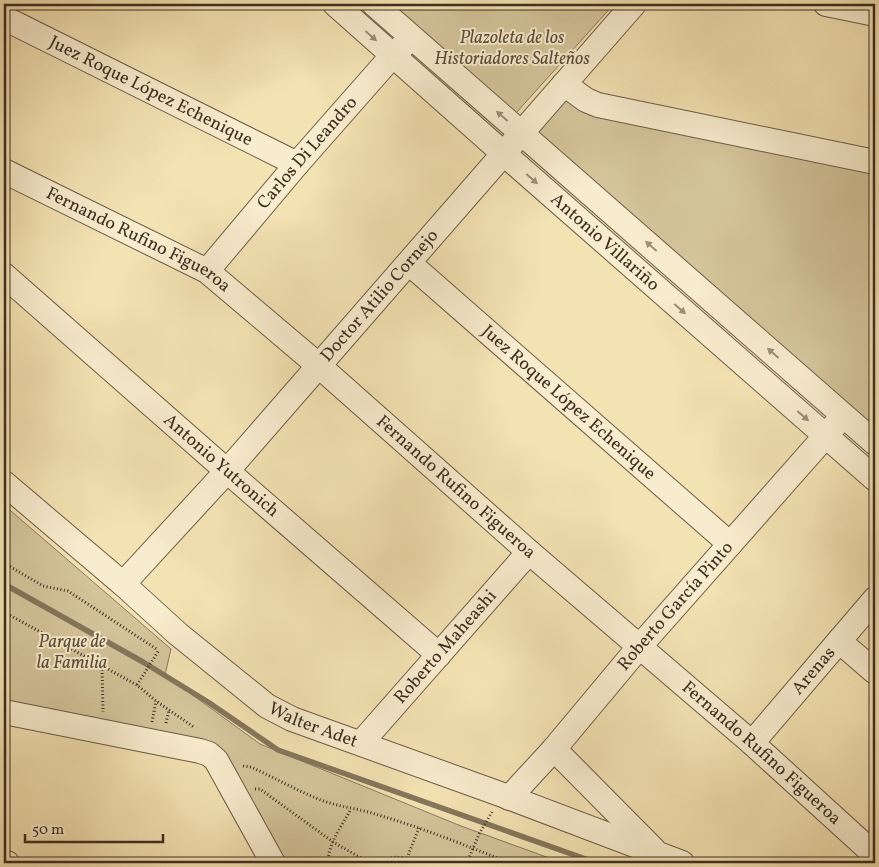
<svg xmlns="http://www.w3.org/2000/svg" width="879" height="867" viewBox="0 0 879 867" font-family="Vollkorn,serif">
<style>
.green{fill:#d4c49a;stroke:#897a5e}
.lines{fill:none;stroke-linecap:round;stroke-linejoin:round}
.stream{stroke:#85765b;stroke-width:5.5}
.minor-casing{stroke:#6b5c47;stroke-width:26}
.path{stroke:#3e2f23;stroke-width:3;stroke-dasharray:1 2.5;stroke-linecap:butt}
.minor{stroke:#f7eccd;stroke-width:24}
.oneway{fill:#9a8e78}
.labels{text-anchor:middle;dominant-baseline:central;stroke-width:4;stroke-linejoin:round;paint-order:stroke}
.park-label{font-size:18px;font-style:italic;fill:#5c4d3b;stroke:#f7eccd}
.street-label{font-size:18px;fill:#3e2f23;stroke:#f7eccd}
</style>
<rect width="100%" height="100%" fill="#f3e2b2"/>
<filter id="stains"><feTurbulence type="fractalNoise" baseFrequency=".004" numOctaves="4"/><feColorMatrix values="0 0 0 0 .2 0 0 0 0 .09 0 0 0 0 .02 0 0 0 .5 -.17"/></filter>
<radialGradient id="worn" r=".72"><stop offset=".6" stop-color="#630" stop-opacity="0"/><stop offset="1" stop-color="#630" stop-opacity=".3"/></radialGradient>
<!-- green -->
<path class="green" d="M392 4H614L516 113Z
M564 84 875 161V443L522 134Z
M4 505 171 649 165 675 260 744 461 826 563 863H279L230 766 4 710Z"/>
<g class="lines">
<!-- stream -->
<path class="stream" d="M4 584 143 662 208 702 278 750 597 863"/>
<defs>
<g id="minor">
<path id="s1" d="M335 4 503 153 875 479"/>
<path d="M374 4 875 443"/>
<path d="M826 4 875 14"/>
<path id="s2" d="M4 18 297 164"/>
<path d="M564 84 586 100 598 105 875 162"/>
<path id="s3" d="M4 171 207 271 318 365 529 552 752 743 875 855"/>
<path id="s4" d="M409 263 730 544"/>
<path id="s5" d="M207 271 297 164 393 55 405 44"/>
<path id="s6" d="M4 275 227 471 439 655"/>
<path id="s7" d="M4 483 123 584 178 634 267 706 292 719 500 794 682 863"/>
<path id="s8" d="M123 584 227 471 634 4"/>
<path d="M839 641 875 672"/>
<path d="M4 712 200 751 209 754 216 760 273 863"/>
<path id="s9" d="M361 743 529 552"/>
<path id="s10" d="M752 743 875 599"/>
<path d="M554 749 653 849"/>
<path id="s11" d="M509 798 554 749 640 646 836 424"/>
<path d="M4 863H7"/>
</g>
</defs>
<!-- minor casing -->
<use href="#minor" class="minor-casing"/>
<!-- path -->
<path class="path" d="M4 563 43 586 68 591 158 650
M4 612 137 685 156 701 195 728
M102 666 103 712
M137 685 159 650
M152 722 156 701
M166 723 169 710
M243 766 251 767C273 777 294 789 316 798 336 807 358 808 378 815 423 828 467 846 510 863
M255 789H260L333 842 370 863
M407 858 419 828
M328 863C328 843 342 826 351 809
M382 863C392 854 404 857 415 863
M467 863 479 834 492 812"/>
<!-- minor -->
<use href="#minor" class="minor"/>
</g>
<!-- one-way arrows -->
<defs><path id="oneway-solid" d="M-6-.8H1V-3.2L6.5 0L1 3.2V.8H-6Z" transform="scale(1.25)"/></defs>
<g class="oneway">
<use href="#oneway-solid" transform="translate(371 36) rotate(41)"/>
<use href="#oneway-solid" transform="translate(502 116) rotate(-139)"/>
<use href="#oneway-solid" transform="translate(532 179) rotate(41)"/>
<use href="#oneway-solid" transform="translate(651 246) rotate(-139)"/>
<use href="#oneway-solid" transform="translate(680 309) rotate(41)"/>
<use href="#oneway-solid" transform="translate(773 353) rotate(-139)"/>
<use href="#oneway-solid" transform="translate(803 416) rotate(41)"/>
</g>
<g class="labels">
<!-- park labels -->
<g class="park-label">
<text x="512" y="38">Plazoleta de los<tspan x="512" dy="21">Historiadores Salteños</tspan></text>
<text x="72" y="642">Parque de<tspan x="72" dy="21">la Familia</tspan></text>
</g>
<!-- street labels -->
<g class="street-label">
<text stroke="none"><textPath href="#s2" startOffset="164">Juez Roque López Echenique</textPath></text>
<text stroke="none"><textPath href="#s5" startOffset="155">Carlos Di Leandro</textPath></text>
<text stroke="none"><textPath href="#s3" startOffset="151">Fernando Rufino Figueroa</textPath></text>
<text stroke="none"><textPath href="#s1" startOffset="360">Antonio Villariño</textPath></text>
<text stroke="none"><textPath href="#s8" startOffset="386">Doctor Atilio Cornejo</textPath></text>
<text stroke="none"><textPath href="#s4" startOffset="212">Juez Roque López Echenique</textPath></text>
<text stroke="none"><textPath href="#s6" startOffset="289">Antonio Yutronich</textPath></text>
<text stroke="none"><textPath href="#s3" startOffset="556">Fernando Rufino Figueroa</textPath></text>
<text stroke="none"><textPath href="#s11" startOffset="254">Roberto García Pinto</textPath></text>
<text stroke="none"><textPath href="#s9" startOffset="128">Roberto Maheashi</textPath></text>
<text stroke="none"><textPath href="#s10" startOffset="95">Arenas</textPath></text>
<text stroke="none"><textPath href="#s7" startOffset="395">Walter Adet</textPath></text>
<text stroke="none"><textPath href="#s3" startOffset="961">Fernando Rufino Figueroa</textPath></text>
</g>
</g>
<!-- margin -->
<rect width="879" height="867" fill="none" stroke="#f3e2b2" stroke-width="20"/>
<rect x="5" y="5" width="869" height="857" fill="none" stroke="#3e2f23" stroke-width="2.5"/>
<rect x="10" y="10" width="859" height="847" fill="none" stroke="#3e2f23"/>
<!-- scale -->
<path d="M25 834v8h138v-8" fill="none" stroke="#3e2f23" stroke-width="2.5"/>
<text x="32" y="834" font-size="15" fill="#3e2f23" stroke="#f7eccd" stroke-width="4" paint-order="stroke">50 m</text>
<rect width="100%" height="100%" filter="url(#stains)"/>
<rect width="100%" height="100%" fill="url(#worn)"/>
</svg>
